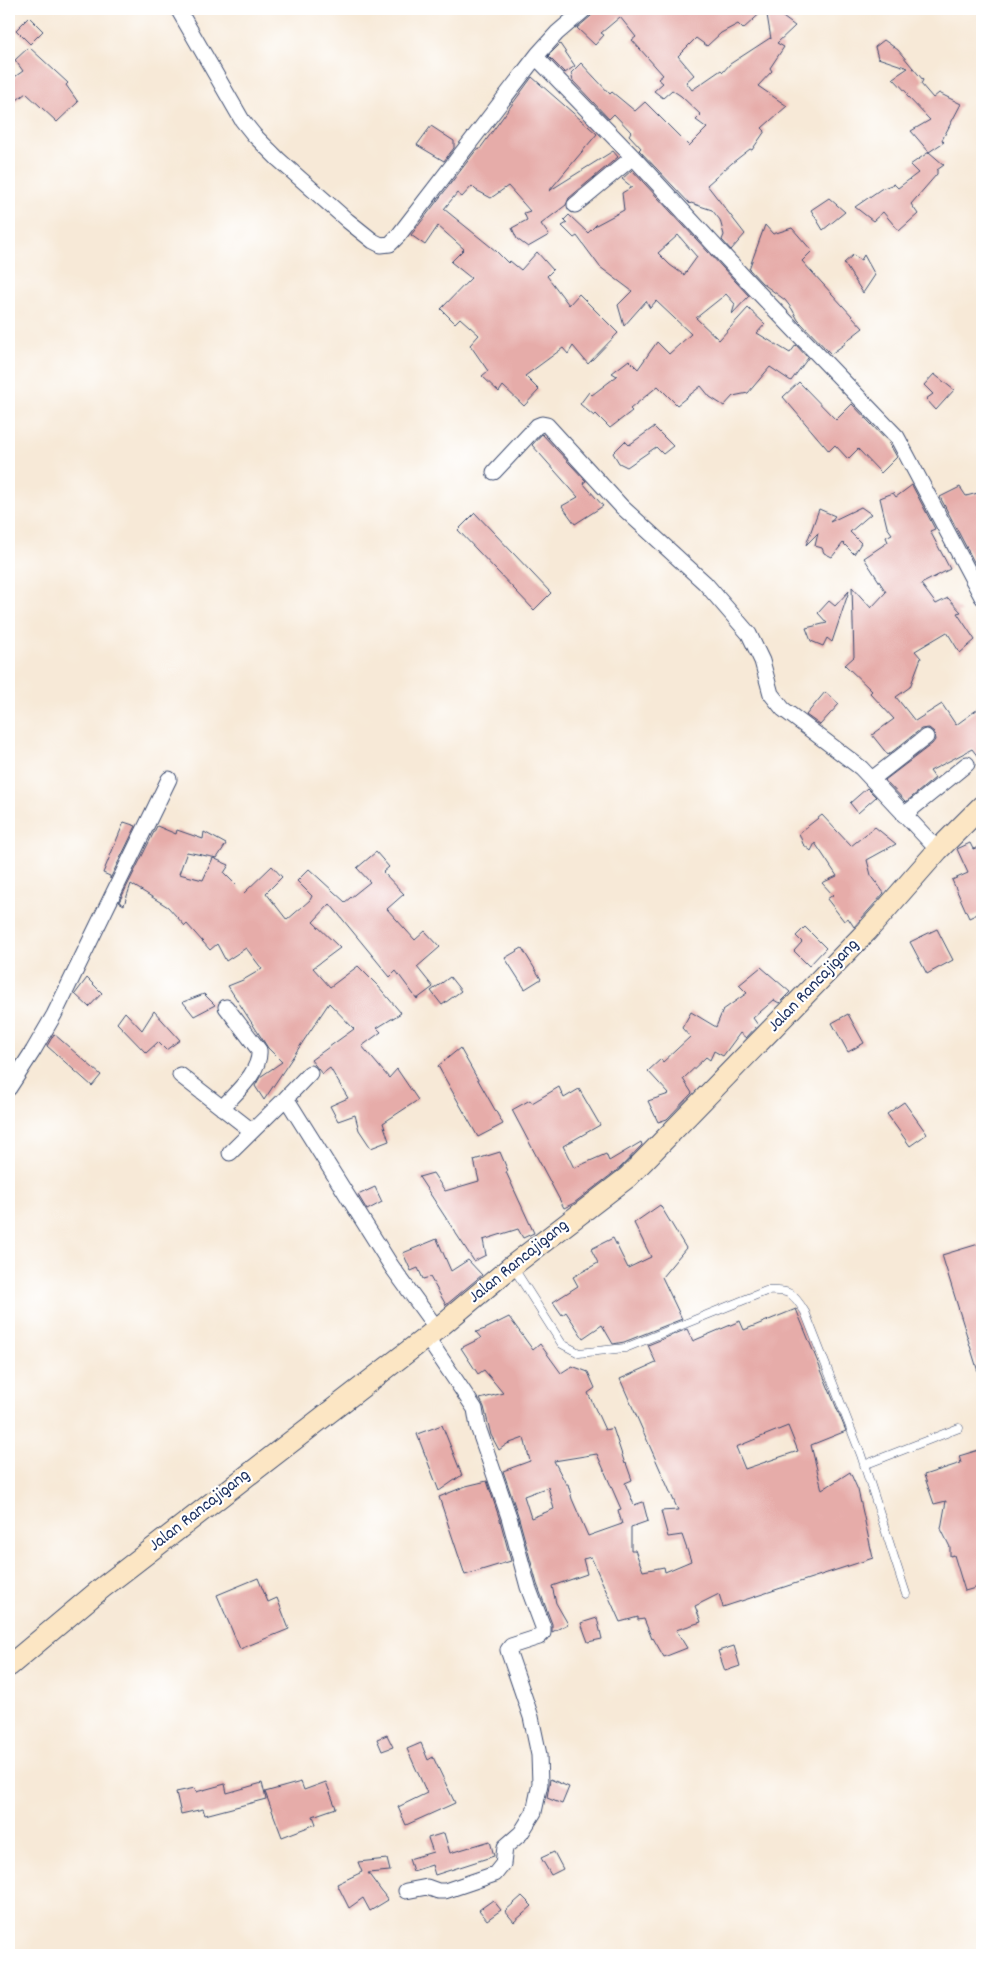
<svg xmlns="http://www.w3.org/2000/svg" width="991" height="1964" viewBox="0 0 991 1964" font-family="Dekko,sans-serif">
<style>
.building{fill:#e6aca9;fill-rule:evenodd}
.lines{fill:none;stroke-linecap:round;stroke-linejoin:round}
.lane-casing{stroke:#3c4b70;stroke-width:9}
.street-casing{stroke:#3c4b70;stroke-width:17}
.secondary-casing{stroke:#3c4b70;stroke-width:23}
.lane{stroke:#fff;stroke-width:8}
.street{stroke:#fff;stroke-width:15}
.secondary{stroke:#fce6c4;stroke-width:21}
.labels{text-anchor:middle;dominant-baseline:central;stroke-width:4.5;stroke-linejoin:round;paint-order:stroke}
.street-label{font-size:18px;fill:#1b2f5e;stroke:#fff}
</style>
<rect width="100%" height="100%" fill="#fff"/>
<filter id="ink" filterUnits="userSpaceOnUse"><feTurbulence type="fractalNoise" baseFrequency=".02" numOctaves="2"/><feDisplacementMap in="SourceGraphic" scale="10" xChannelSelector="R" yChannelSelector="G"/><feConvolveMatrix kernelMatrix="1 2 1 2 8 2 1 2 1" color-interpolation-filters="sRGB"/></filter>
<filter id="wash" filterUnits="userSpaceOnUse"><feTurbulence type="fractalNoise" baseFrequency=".0096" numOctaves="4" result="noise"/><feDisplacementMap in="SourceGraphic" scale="20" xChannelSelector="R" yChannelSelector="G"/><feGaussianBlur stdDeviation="1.12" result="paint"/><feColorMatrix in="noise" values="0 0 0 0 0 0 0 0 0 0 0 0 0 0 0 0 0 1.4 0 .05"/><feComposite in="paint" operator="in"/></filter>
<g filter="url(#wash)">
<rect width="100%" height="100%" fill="#f7e9d7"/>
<g id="blocks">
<!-- building -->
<path class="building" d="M594 9H765L743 29 738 24 721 33 707 46 696 38 678 56 694 75 686 82 692 90 721 70 723 72 730 64 770 38 771 39 766 9H772L795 26 777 43 784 47 770 68 772 71 758 86 787 106 762 128 765 131 752 150 750 149 732 163 707 185 745 234 731 250 722 240 724 235 720 220 712 210 691 203 690 204 639 150 641 148 629 135 631 132 614 114 609 119 573 81 571 73 581 63 610 94 612 92 635 111 645 102 689 146 707 128 696 120 701 115 681 96 672 90 663 98 654 91 663 83 658 79 663 75 632 40 636 37 620 17 601 33 604 35 595 45 577 28 591 16Z
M29 17 43 31 30 44 16 30Z
M884 40 898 50 923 80 921 84 933 98 939 93 961 104 942 140 944 142 929 152 911 131 930 120 906 95 908 94 893 78 908 68 878 58 875 47Z
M560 44 575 66 565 73 548 56Z
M29 47 68 83 66 85 78 102 57 122 26 93 9 106V81L23 71 15 60Z
M532 77 597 134 549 191 613 151 618 157 569 198 566 205 541 224 549 235 528 247 517 239 512 228 527 220 524 213 530 211 508 186 491 198 476 190 472 186 462 197 457 193 444 209 496 251 508 263 510 261 521 270 537 252 553 270 547 276 569 305 579 294 618 333 588 364 573 346 568 354 563 348 525 376 539 390 524 406 503 386 499 392 482 376 488 371 470 345 479 335 460 318 455 323 441 309 471 278 451 262 464 249 438 226 425 245 411 235 477 149 479 150Z
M431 126 454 141V148L444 161 417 145Z
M929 152 944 165 937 170V174L911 204 918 214 899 231 883 212 873 221 855 207 881 189 894 184 898 188 918 173 910 165Z
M632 170 749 296 732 314 735 304 726 294 696 318 719 340 748 308 765 324 757 333 790 353 796 345 808 358 791 381 770 367 748 393 733 396 724 406 710 397 701 386 677 405 658 386 630 409 632 411 610 428 596 414 594 416 580 404 589 392 592 395 617 376 612 373 629 360 638 369 657 342 669 354 691 334 656 301 650 308 646 301 624 326 618 305 632 291 600 267 577 236 574 238 562 226 567 223 564 220 569 215 588 233 596 225 624 210 622 193 632 187 622 179ZM678 235 697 257 684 275 670 265 658 253Z
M829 198 845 212 823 230 811 210Z
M765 225 773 234 792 228 812 251 802 261 863 328 845 342 846 343 831 354 798 320 792 309 785 300 762 283 749 269Z
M853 255 861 260 864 255 875 275 863 293 844 263Z
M934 374 954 390 936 410 926 399 933 394 924 385Z
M799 382 836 420 852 404 889 443 897 457 881 473 858 449 848 459 835 445 829 451 783 397Z
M654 427 673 446 663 454 656 447 627 467 619 463 613 453 625 441 629 445Z
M542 434 586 481 583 483 603 506 575 524 562 506 578 497 532 445Z
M912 485 935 529 930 531 950 569 921 584 936 604 948 598 961 612 957 613 975 640 960 653 947 632 915 651 921 658 910 687 896 697 915 721 942 704 956 725 982 706V762L972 749 930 771 935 778 906 802 885 780 932 744 935 740 934 732 929 728 921 729 888 755 872 735 894 719 870 693 872 691 845 665 854 657 852 587 871 608 886 592 864 558 888 542 886 537 892 534 887 527 880 498 893 493 896 497Z
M960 487 966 496 978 493 982 502V577L940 497Z
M861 507 871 514 850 532 861 543 854 554 843 543 832 557 824 553 822 548 815 546 818 533 806 545 819 509 835 516 830 522Z
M475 513 551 593 534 610 458 530Z
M849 591 832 642 827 638 823 646 811 641 806 628 827 623 818 613 829 601 835 606Z
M825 692 839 704 820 725 806 715Z
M867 788 876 797 858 813 850 803Z
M822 815 851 846 875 827 896 844 867 860 871 875 884 893 854 927 848 918 844 921 827 899 833 895 822 883 837 876 815 843 811 851 803 844 799 833Z
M124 822 136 826 110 879V876L103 873Z
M157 826 176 834 177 830 203 839 204 832 226 844 217 858 187 852 179 874 203 880 213 858 229 865 224 873 244 893 272 866 282 877 266 893 287 920 310 900 312 896 297 881 309 869 345 902 370 882 357 868 376 852 389 867 383 872 404 894 387 909 415 940 425 931 440 947 417 967 433 987 417 999 396 971 390 977 330 904 313 922 340 948 313 968 330 987 358 966 378 986 401 1013 377 1028 381 1032 362 1046 389 1078 397 1069 418 1100 383 1123 389 1141 371 1148 359 1130 355 1115 338 1121 330 1106 348 1098 330 1068 322 1074 311 1060 354 1029 329 1003 264 1100 255 1086 260 1077 282 1062 268 1048 228 986 243 980 262 969 246 948 226 961 217 944 210 950 187 924 185 926 168 907 131 884 124 905 119 902Z
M970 843 973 849 982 846V912L969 918 952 880 968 873 957 849Z
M805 927 826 948 809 966 794 951 802 942 796 936Z
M937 929 953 960 927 974 910 942Z
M522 948 541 979 525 989 505 958Z
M761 967 790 992 779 1003 774 1000 753 1018 758 1025 746 1038 740 1033 723 1056 714 1051 710 1060 706 1057 683 1079 692 1093 667 1119 658 1122 648 1101 669 1094 648 1071 661 1059 663 1062 690 1037 682 1028 691 1012 716 1027 723 1010 747 993 739 985Z
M450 977 461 991 442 1005 431 991Z
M87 978 102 993 89 1007 75 994Z
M204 994 215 1005 194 1016 183 1002Z
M154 1011 180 1040 166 1050 158 1042 146 1053 117 1023 125 1012 142 1030Z
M848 1014 864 1043 848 1052 832 1023Z
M54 1034 101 1075 92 1086 47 1046Z
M460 1048 503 1124 478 1137 438 1066Z
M559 1087 564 1098 579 1089 600 1125 563 1146 574 1168 606 1154 609 1161 641 1142 642 1145 620 1168 574 1203 564 1208 512 1110 530 1100 532 1103Z
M904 1102 927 1134 910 1146 887 1114Z
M500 1152 508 1171 506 1172 534 1233 523 1238 518 1229 483 1240 486 1255 474 1261 419 1177 433 1173 445 1191 479 1181 474 1160Z
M375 1187 382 1202 367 1210 358 1195Z
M660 1205 686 1248 662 1277 682 1319 624 1342 613 1344 602 1325 583 1338 566 1312 562 1315 553 1302 578 1286 573 1277 598 1263 591 1249 613 1238 628 1268 651 1257 634 1223Z
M437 1239 451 1271 468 1260 482 1275 446 1305 430 1277 423 1279 418 1268 411 1271 403 1253Z
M982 1243V1375H979L942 1255Z
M796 1309 846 1431 811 1445 822 1490 850 1472 858 1490 873 1558 723 1607 719 1594 695 1606 701 1622 676 1630 687 1648 664 1657 653 1638 652 1639 644 1619 638 1620V1617L620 1622 591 1557 583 1559 587 1574 552 1586 556 1603 568 1624 552 1632V1624L537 1584 518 1515 503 1471 530 1461 524 1438 507 1444 499 1450 491 1435 484 1407 480 1399 503 1393 484 1370 478 1374 461 1348 481 1338 476 1332 485 1329 509 1317 533 1350 540 1344 561 1373 572 1366 588 1372 595 1388 588 1393 605 1430 613 1428 625 1464 626 1463 632 1480 625 1483 634 1505 643 1502 648 1521 631 1527V1550H635L643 1571 664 1567 665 1572 691 1561 682 1535 668 1537 661 1511 678 1510 620 1379 656 1363 648 1345 687 1329 693 1341 740 1321 744 1330ZM788 1426 798 1451 745 1469 736 1447ZM597 1454 621 1509 618 1510 622 1524 588 1536 572 1499 568 1484H566L554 1461ZM548 1487 554 1509 531 1518 524 1496Z
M442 1425 462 1475 439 1491 417 1434Z
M982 1449V1586L965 1591 954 1555 950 1556V1547L941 1529 946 1501 934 1504 924 1475 961 1463 959 1456Z
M487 1481 500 1520 511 1561 465 1575 439 1497 466 1486Z
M258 1578 268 1602 277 1598 289 1629 240 1649 217 1595Z
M597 1618 602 1639 588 1642 581 1623Z
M734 1646 740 1666 725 1671 718 1651Z
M387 1735 393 1747 382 1751 377 1739Z
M421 1743 428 1760 433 1757 455 1803 406 1825 398 1807 427 1793 407 1749Z
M550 1779 569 1787 562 1804 547 1798Z
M301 1782 304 1790 326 1782 336 1808 313 1816 316 1824 282 1837 265 1792Z
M262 1783 266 1799 205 1815 203 1809 181 1814 176 1792 195 1788 196 1792 225 1784 227 1793Z
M444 1833 450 1853 490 1841 494 1856 435 1875 432 1865 413 1871 409 1859 433 1852 428 1838Z
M554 1852 563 1869 551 1875 541 1858Z
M387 1859 390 1871 368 1873 388 1900 370 1911 363 1898 349 1908 337 1884 362 1872 358 1862Z
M522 1896 532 1906 514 1922 505 1911Z
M493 1900 501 1910 487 1920 479 1910Z"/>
</g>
</g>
<g filter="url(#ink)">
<use href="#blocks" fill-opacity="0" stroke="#3c4b70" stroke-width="1"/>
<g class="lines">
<defs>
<path id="lane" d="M513 1267 562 1344 579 1353 625 1348 766 1291C789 1290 793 1292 805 1312L861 1455 906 1594
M864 1465 959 1428"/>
<path id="street" d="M178 9 242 120 254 135 278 159 348 221 373 241 381 245 390 244 398 236 538 54 557 33 585 9
M536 57 633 157 753 287 897 437 982 597
M575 205 633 157
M494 472 537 426 542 424 547 425 622 507 705 583 749 634 762 661 771 694 783 709 861 768 938 850
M872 779 926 737
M904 815 967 764
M310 1073 286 1098 392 1267 437 1329
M180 1075 252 1131
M9 1088 33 1051 54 1015 169 779
M222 1108C235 1093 261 1072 259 1050L226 1007
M230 1153 286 1098
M406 1891 427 1887 438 1891H445L495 1874 503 1864 505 1847 521 1833 534 1812 540 1784 539 1755 531 1717 508 1650 511 1646 539 1637 543 1633V1627L528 1587 509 1517 478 1427 475 1409 426 1336"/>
<path id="secondary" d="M9 1666 102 1588 437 1329 512 1266 628 1177 867 931 938 850 982 806"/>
</defs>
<!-- lane casing -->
<use href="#lane" class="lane-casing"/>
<!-- street casing -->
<use href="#street" class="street-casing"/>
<!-- secondary casing -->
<use href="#secondary" class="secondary-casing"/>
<!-- lane -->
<use href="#lane" class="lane"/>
<!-- street -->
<use href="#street" class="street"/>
<!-- secondary -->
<use href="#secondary" class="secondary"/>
</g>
</g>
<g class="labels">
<!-- street labels -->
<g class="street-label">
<text transform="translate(814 986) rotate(-46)">Jalan Rancajigang</text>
<text transform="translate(519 1262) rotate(-39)">Jalan Rancajigang</text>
<text transform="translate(200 1511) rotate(-38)">Jalan Rancajigang</text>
</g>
</g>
<!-- margin -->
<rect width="991" height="1964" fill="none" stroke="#fff" stroke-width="30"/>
</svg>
